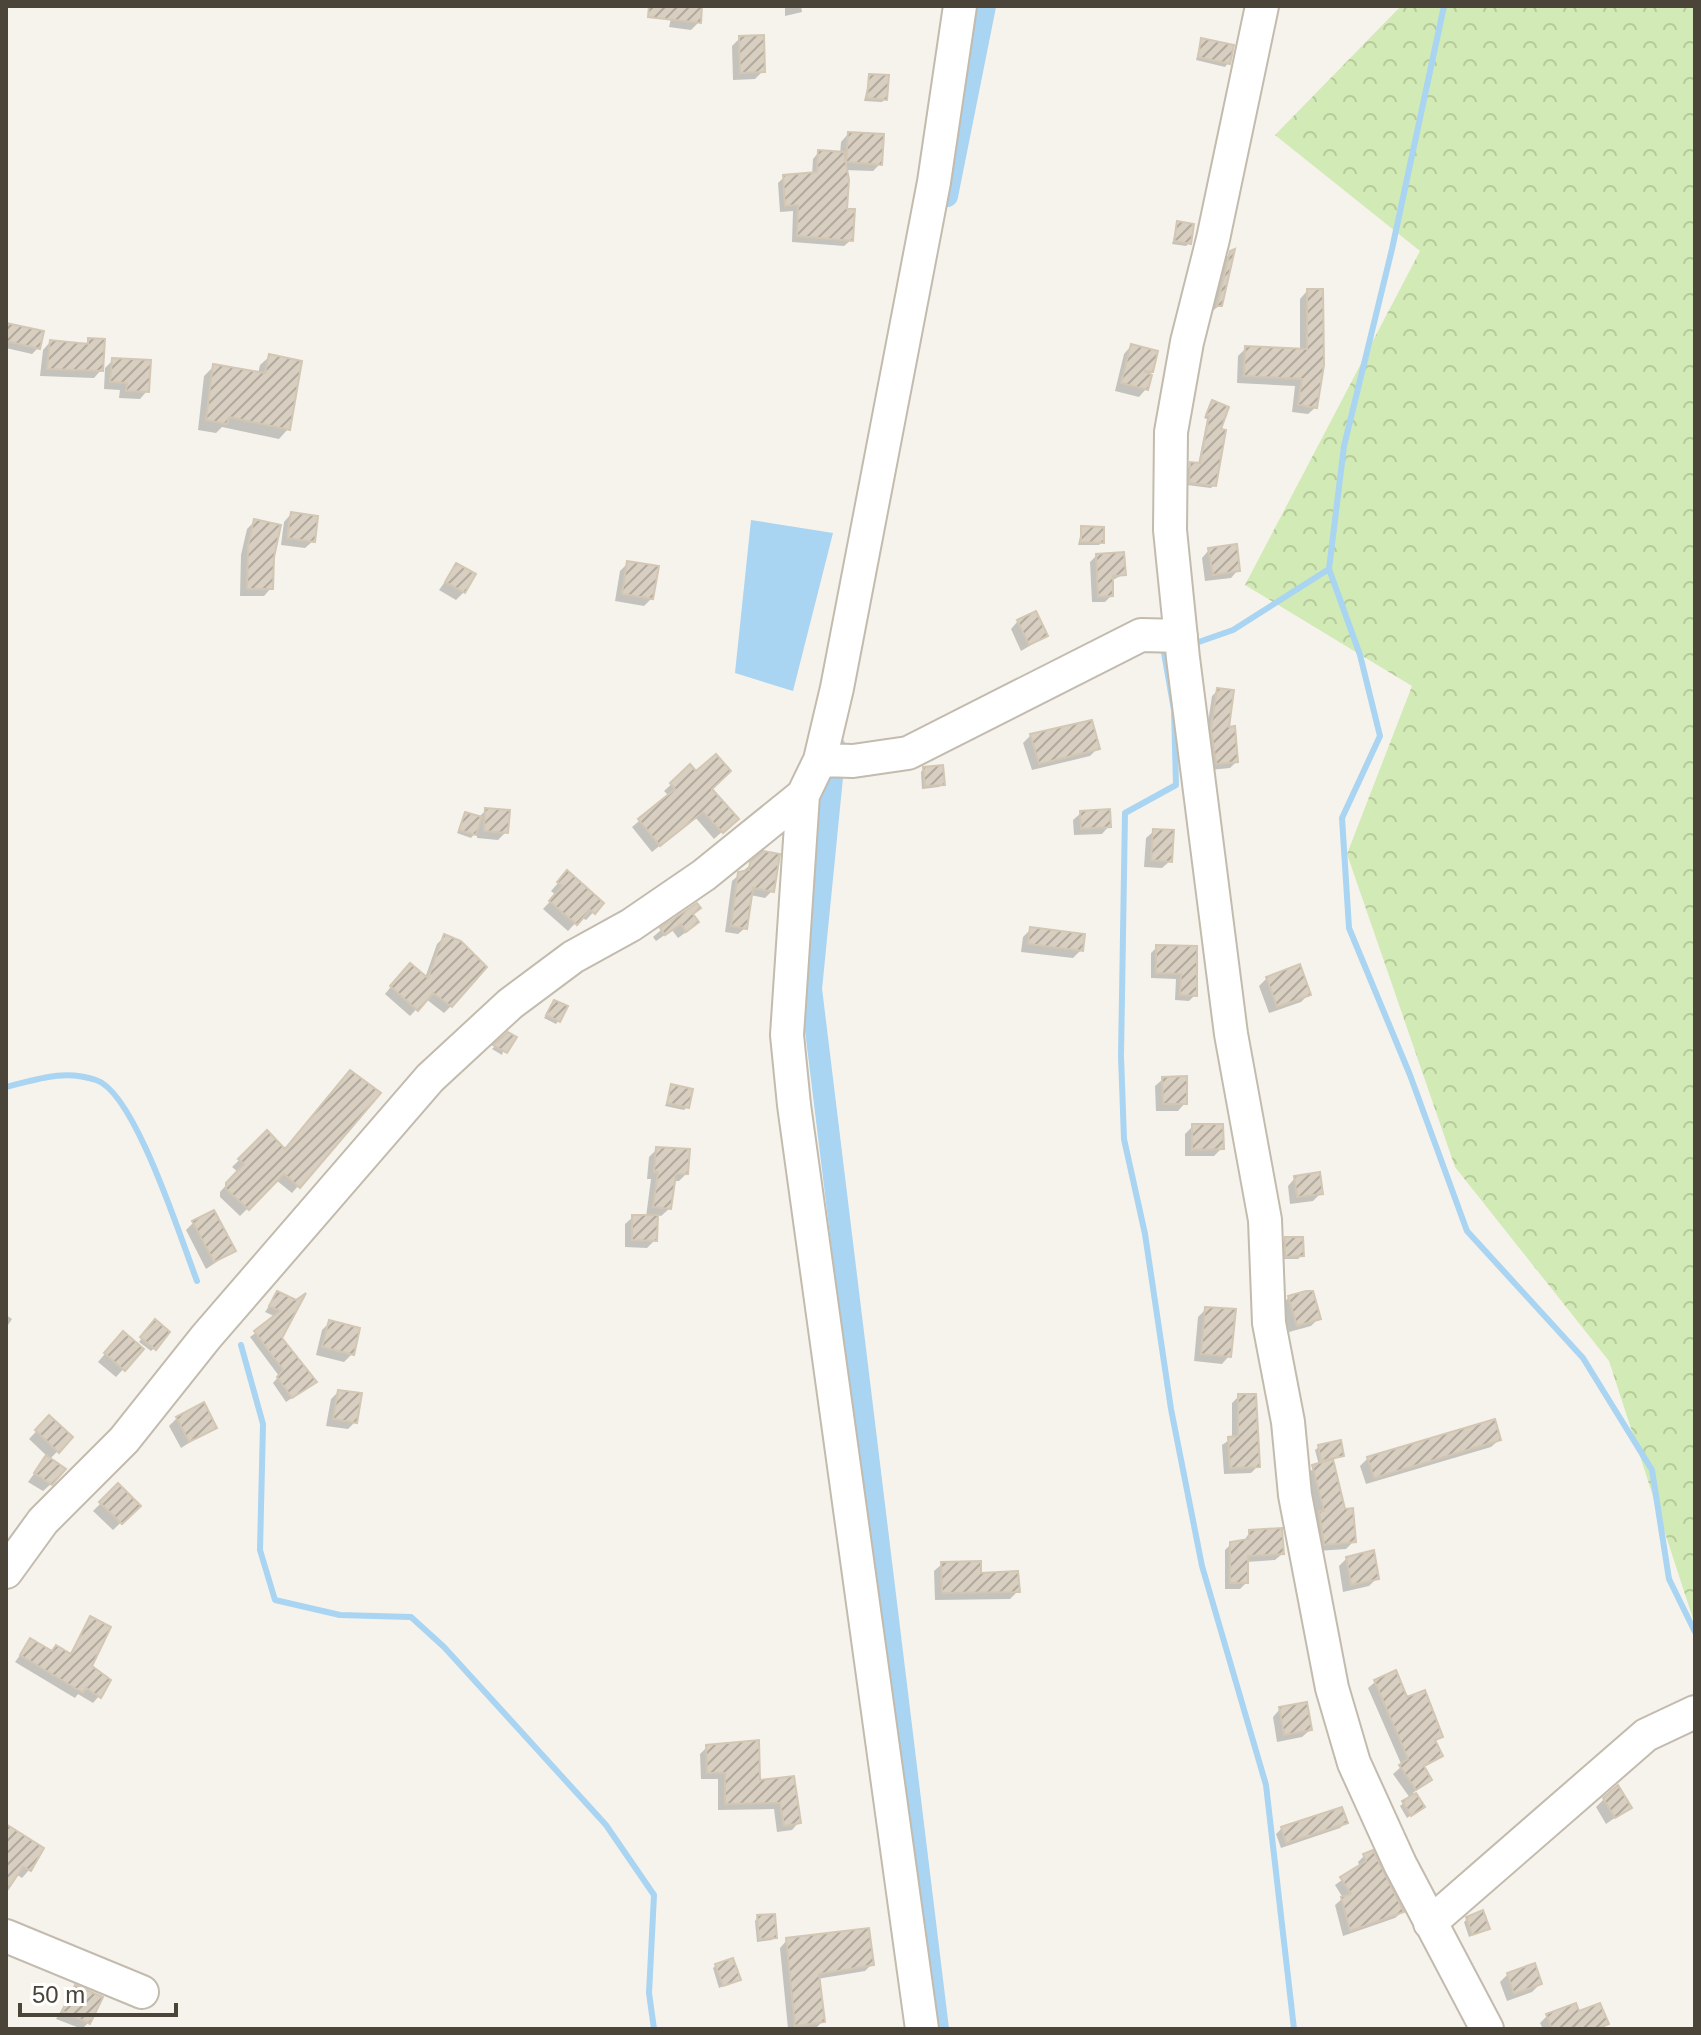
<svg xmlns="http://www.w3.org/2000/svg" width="1701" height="2035" viewBox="0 0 1701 2035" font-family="Helvetica,sans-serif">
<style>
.forest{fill:url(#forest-crowns)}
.water{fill:#a9d4f2}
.shadow{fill:#0003}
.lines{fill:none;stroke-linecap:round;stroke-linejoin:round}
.stream{stroke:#a9d4f2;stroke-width:6}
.canal{stroke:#a9d4f2;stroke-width:22}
.building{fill:url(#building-hatch);stroke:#d3c7b4;stroke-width:2}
.minor-casing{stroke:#c2bbae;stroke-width:36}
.minor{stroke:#fff;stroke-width:32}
</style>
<defs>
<pattern id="forest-crowns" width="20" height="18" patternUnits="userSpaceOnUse" patternTransform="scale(2)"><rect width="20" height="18" fill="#d2eab5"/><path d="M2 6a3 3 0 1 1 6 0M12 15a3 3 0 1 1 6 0" fill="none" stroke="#b6ca9c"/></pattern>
<pattern id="building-hatch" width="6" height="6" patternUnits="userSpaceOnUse" patternTransform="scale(2)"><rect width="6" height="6" fill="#d8cfc1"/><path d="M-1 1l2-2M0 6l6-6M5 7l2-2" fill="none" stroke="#b1aa9e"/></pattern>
</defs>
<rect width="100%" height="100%" fill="#f6f3ec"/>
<!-- forest -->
<path class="forest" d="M1401 6H1695V1625L1609 1361 1455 1167 1347 854 1412 686 1245 585 1420 251 1275 135Z"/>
<!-- water -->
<path class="water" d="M751 520 833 533 793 691 735 673Z"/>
<!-- shadow -->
<path class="shadow" d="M674 6H700L699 22 691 30 669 27Z
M785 6H801L802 12 785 16Z
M740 38 763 71 755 79 733 80 732 46Z
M1201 40 1228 63 1225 67 1196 60Z
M870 76 885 99 882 102 864 101Z
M848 134 880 164 873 171 845 170 844 210 851 240 844 246 792 242 793 211 780 212 778 183 784 177 812 175 813 159 819 152 840 154 841 142Z
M1178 223 1189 243 1186 246 1172 244Z
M1231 252 1220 305 1210 313 1223 261Z
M1307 291 1316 407 1308 414 1292 412 1295 386 1237 383 1238 356 1246 348 1300 351V299Z
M6 324 38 348 32 354 6 348Z
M89 340 101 370 94 378 40 376 43 350 50 342 84 345Z
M1131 346 1151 371 1147 375 1146 389 1139 397 1115 391 1124 354Z
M270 356 288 429 279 439 222 427 216 433 198 430 204 376 214 366 258 374 260 365Z
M113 360 147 391 140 399 119 398 120 390 104 389 105 368Z
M1212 402 1218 430 1214 485 1211 488 1187 485V468L1198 465 1207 419 1204 418Z
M291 514 313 541 305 548 281 545 284 522Z
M255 521 272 557 271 588 264 596H240L241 555 247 529Z
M1082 528 1102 542 1099 545H1078Z
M1209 550 1238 570 1231 578 1205 581 1202 558Z
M1096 556 1124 574 1111 581V596L1105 602H1092L1090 562Z
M628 563 652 598 644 606 615 601 620 571Z
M457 565 464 592 456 600 439 590Z
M1018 621 1046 636 1021 651 1011 629Z
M1218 690 1236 762 1230 768 1210 770 1206 736 1212 696Z
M1031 735 1098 748 1090 756 1032 770 1023 743Z
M690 767 736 819 714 839 695 817 652 852 632 827 669 796 664 791Z
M924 768 943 784 939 787 922 789 921 772Z
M486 810 506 832 498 840 477 838V831L471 838 457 833 465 814 478 818Z
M1081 813 1109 826 1102 834 1074 835 1073 820Z
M1154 831 1170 861 1162 868 1144 867 1146 838Z
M751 864 772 891 765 898 750 895 745 928 738 934 725 932 732 881Z
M567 873 602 903 586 920 581 917 568 931 543 909 556 895 551 891Z
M697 905 689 930 678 938 672 930 656 941 653 937 661 930Z
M1031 929 1081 950 1073 958 1021 952 1023 937Z
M444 937 451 1006 444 1013 426 999 410 1016 385 994 403 972 425 978 437 944Z
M1157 947 1195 948V995L1189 1001 1175 1000 1176 979 1151 978V953Z
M1267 978 1309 994 1301 1002 1269 1013 1259 986Z
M554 1002 559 1020 556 1024 544 1018Z
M508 1034 502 1055 492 1049Z
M1163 1079 1185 1103 1178 1111H1156L1155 1086Z
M672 1087 687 1107 684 1110 665 1106Z
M378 1093 292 1193 276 1180 240 1216 220 1197V1192L238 1172 232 1167 267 1133 284 1151Z
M1193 1126 1222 1148 1214 1156H1185V1134Z
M657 1149 686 1174 679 1181H673L669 1209 661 1216 656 1215 655 1240 647 1248 625 1247V1224L633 1217H646L651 1179H647L649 1157Z
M1295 1178 1321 1193 1313 1201 1290 1204 1288 1186Z
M194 1222 233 1251 206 1269 186 1230Z
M1286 1239 1302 1255 1298 1259H1283L1282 1243Z
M278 1293 296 1302 280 1339 315 1382 286 1402 273 1383 279 1376 250 1337 276 1317 265 1312Z
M1311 1293 1319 1318 1311 1326 1289 1332 1281 1306 1288 1298Z
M1206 1309 1229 1356 1222 1364 1194 1361 1198 1317Z
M6 1315 12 1319 6 1328Z
M330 1322 352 1354 344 1362 316 1355 322 1330Z
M152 1325 154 1348 151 1351 139 1342Z
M116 1341 141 1350 116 1377 98 1362Z
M338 1392 355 1422 348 1429 326 1426 331 1399Z
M1239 1396 1258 1466 1251 1473 1224 1474 1222 1445 1232 1438V1403Z
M49 1418 71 1437 49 1460 51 1484 43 1491 28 1482 47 1456 29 1439Z
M177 1418 214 1427 181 1448 169 1426Z
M1499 1440 1491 1447 1366 1484 1360 1466 1368 1458Z
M1319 1447 1342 1455 1331 1461 1354 1541 1346 1549 1317 1551 1312 1521 1316 1517 1306 1474 1319 1465 1315 1450Z
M118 1486 138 1506 113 1530 93 1511Z
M1250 1532 1282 1554 1275 1560 1246 1562V1583L1240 1589H1225V1550L1231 1544 1243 1542Z
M1347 1558 1377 1578 1369 1586 1343 1592 1339 1566Z
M942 1564 979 1575 1018 1591 1010 1599 935 1600 934 1571Z
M91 1619 89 1667 99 1696 93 1703 78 1694 75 1698 15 1662 31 1640 51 1653 69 1655Z
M1375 1682 1406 1700 1440 1736 1434 1743 1440 1756 1423 1768 1430 1779 1413 1793 1422 1807 1407 1818 1400 1806 1410 1798 1393 1774 1402 1766 1368 1688Z
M1280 1709 1310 1730 1302 1737 1277 1742 1273 1717Z
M707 1747 758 1783 792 1778 799 1822 792 1830 777 1832 774 1809 718 1810V1779H701L700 1754Z
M1604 1799 1629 1808 1606 1824 1596 1807Z
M1346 1822 1340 1828 1281 1848 1276 1834 1282 1828Z
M6 1825 42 1849 29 1870 22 1878 16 1874 6 1889Z
M1364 1856 1402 1912 1395 1918 1343 1936 1335 1905 1343 1898 1335 1885 1360 1867 1358 1862Z
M758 1917 775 1937 772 1940 757 1942 755 1921Z
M1467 1919 1487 1928 1469 1937 1464 1922Z
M787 1940 872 1964 865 1971 817 1979 823 2021 816 2028 788 2029 780 1948Z
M716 1965 738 1979 719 1988 713 1968Z
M1508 1974 1540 1984 1532 1992 1507 2001 1500 1982Z
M75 1987 88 2023 82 2029 56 2019Z
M1578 2014 1595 2029H1543L1540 2023 1547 2016Z"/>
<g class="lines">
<!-- stream -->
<path class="stream" d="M1444 6 1392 249 1344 446 1329 569 1360 655 1380 736 1342 818 1349 928 1410 1075 1467 1231 1583 1358 1652 1470 1669 1579 1695 1632
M1193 644 1233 630 1329 569
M1171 651 1164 653 1174 710 1176 785 1125 813 1121 1056 1124 1139 1145 1234 1171 1409 1202 1566 1266 1785 1294 2029
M6 1087C38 1079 64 1069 96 1080 135 1092 181 1240 197 1281
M241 1345 263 1424 260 1550 275 1600 340 1615 411 1617 444 1647 606 1825 654 1895 649 1993 654 2029"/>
<!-- canal -->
<path class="canal" d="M947 196 985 6
M835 747 811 989 938 2029"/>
</g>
<!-- building -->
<path class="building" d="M649 6H702L701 23 648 17Z
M764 35 765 72 740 73 739 36Z
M1201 38 1234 45 1230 64 1198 57Z
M869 74 889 75 887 100 867 98Z
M848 132 884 134 882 165 846 162Z
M818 150 844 152 849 180 847 209H855L853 241 797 236 798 205 785 206 783 175 817 172Z
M1177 221 1194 224 1191 244 1174 241Z
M1235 249 1222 306H1217L1230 251Z
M1307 289H1323L1324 365 1317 408 1298 405 1302 379 1244 376 1245 346 1307 349Z
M6 323 44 331 40 349 6 341Z
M88 338 105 339 103 371 47 369 50 340 88 344Z
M1131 344 1158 351 1153 372 1144 371 1152 375 1148 390 1121 383Z
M269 354 302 361 290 430 229 417 227 424 206 420 213 364 265 373Z
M112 358 151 360 149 392 126 391 127 383 110 382Z
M1212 400 1229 407 1221 429 1226 430 1216 486 1189 483 1190 462 1200 463 1209 416 1206 415Z
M291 512 318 516 315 542 287 538Z
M254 519 281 525 274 557 273 589H247L248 546Z
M1081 526 1104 527V543L1081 542Z
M1237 544 1240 571 1213 575 1208 548Z
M1124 552 1126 575 1113 576V596L1098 597 1096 554Z
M627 561 659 566 653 599 622 594Z
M456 563 476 574 465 593 445 582Z
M1036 611 1048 636 1029 645 1017 620Z
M1217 688 1234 690 1229 727 1235 726 1238 762 1216 764 1211 729Z
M1092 720 1100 749 1039 764 1030 734Z
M716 754 731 771 712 789 739 819 723 833 703 812 660 846 638 819 675 789 670 783 690 764 696 771Z
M943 765 945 785 925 786 923 767Z
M485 808 510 810 508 833 484 831Z
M1110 809 1111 827 1081 829 1080 811Z
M465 812 482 817 476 835 459 830Z
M1153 829 1174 830 1172 862 1151 860Z
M763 851 780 854 774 892 753 888 747 929 731 926 738 872 749 870 750 862Z
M567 870 604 903 595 914 590 910 577 925 549 901 562 886 557 882Z
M697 903 701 908 693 914 699 922 686 932 681 924 665 935 660 928Z
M1030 927 1085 934 1083 951 1028 944Z
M444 934 461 941 487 967 452 1007 433 993 418 1011 390 986 410 963 428 978Z
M1156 945 1197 946V996L1180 995 1181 974 1156 973Z
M1300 964 1311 995 1277 1007 1266 977Z
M554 1000 568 1006 560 1022 546 1015Z
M508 1032 517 1037 507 1053 493 1045Z
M350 1070 381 1093 300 1188 284 1174 249 1210 226 1189V1183L244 1164 238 1159 267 1130 285 1149Z
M1187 1076V1104H1163L1162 1077Z
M671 1084 693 1089 689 1108 667 1103Z
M1192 1124H1223L1224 1149 1192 1150Z
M656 1147 690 1149 688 1174H676L671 1209 653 1207 658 1172H654Z
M1320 1172 1323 1194 1297 1197 1294 1176Z
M214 1210 236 1251 214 1262 192 1221Z
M632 1215H658L657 1241 632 1240Z
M1285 1237H1303L1304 1256 1285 1257Z
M277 1291 296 1300 306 1293 282 1338 317 1382 292 1398 277 1377 283 1370 254 1331 280 1311 269 1306Z
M1306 1291H1313L1321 1319 1297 1326 1288 1296Z
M1205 1307 1236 1309 1231 1357 1201 1354Z
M155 1319 170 1332 156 1350 140 1337Z
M329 1320 360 1328 354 1355 322 1347Z
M123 1331 144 1349 125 1371 104 1353Z
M338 1390 362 1393 357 1423 333 1419Z
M1238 1394H1256L1260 1467 1230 1468 1228 1437 1238 1436Z
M204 1402 217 1428 189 1442 176 1417Z
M49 1415 73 1437 59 1453 35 1430Z
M1495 1419 1501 1440 1374 1478 1367 1457Z
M1341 1440 1344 1456 1321 1461 1318 1445Z
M46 1455 66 1469 52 1485 34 1473Z
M1333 1459 1345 1509 1353 1508 1356 1542 1324 1545 1319 1511H1324L1312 1465Z
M118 1483 141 1506 122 1524 99 1502Z
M1282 1528 1284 1554 1248 1556V1583H1230V1542L1249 1539V1530Z
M1374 1550 1379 1579 1351 1585 1346 1557Z
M981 1561V1573L1018 1571 1020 1592 942 1593 941 1562Z
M90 1616 111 1627 92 1666 111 1680 101 1698 86 1688 83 1693 20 1655 30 1638 52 1651 56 1645 71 1654Z
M1396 1670 1407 1697 1425 1690 1443 1737 1435 1740 1443 1756 1424 1766 1432 1780 1416 1790 1399 1765 1408 1759 1374 1680Z
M1307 1702 1312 1730 1284 1735 1279 1707Z
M759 1740 760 1780 794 1776 801 1823 784 1826 780 1803 725 1804V1773H707L706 1745Z
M1618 1785 1632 1808 1615 1818 1603 1798Z
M1416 1793 1425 1807 1411 1816 1402 1801Z
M1342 1807 1348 1823 1286 1843 1281 1827Z
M6 1824 44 1848 31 1871 23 1867 6 1892Z
M1373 1850 1404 1912 1350 1931 1341 1897 1351 1894 1340 1877 1366 1861 1363 1854Z
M1483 1910 1490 1929 1472 1935 1466 1917Z
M775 1914 777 1938 759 1939 757 1915Z
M869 1928 874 1965 819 1974 825 2022 795 2026 786 1938Z
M733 1958 741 1980 723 1986 715 1964Z
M1535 1963 1542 1984 1514 1994 1507 1973Z
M75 1985 103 1997 90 2024 62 2011Z
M1576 2003 1579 2011 1600 2003 1609 2024 1597 2029H1552L1546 2014Z"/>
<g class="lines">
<defs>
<path id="minor" d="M1262 6 1213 239 1187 342 1171 432 1170 530 1183 658 1231 1034 1265 1220 1269 1323 1288 1422 1295 1495 1332 1688 1354 1763 1400 1864 1487 2029
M820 760 853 761 908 753 1141 635 1181 636
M6 1572 43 1521 124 1440 206 1337 430 1078 510 1004 573 957 631 925 704 875 803 795
M1430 1923 1646 1735 1695 1712
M6 1936 142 1992
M922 2029 794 1105 787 1035 803 795 820 760 837 688 934 182 960 6"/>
</defs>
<!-- minor casing -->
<use href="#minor" class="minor-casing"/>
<!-- minor -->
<use href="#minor" class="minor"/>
</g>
<!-- border -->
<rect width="1701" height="2035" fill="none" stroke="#4b4439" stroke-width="16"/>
<!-- scale -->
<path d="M20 2003v12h156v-12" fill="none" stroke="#4b4439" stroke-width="4"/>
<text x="32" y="2003" font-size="24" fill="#4b4439" stroke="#ffffff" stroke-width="6" paint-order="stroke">50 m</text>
</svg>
